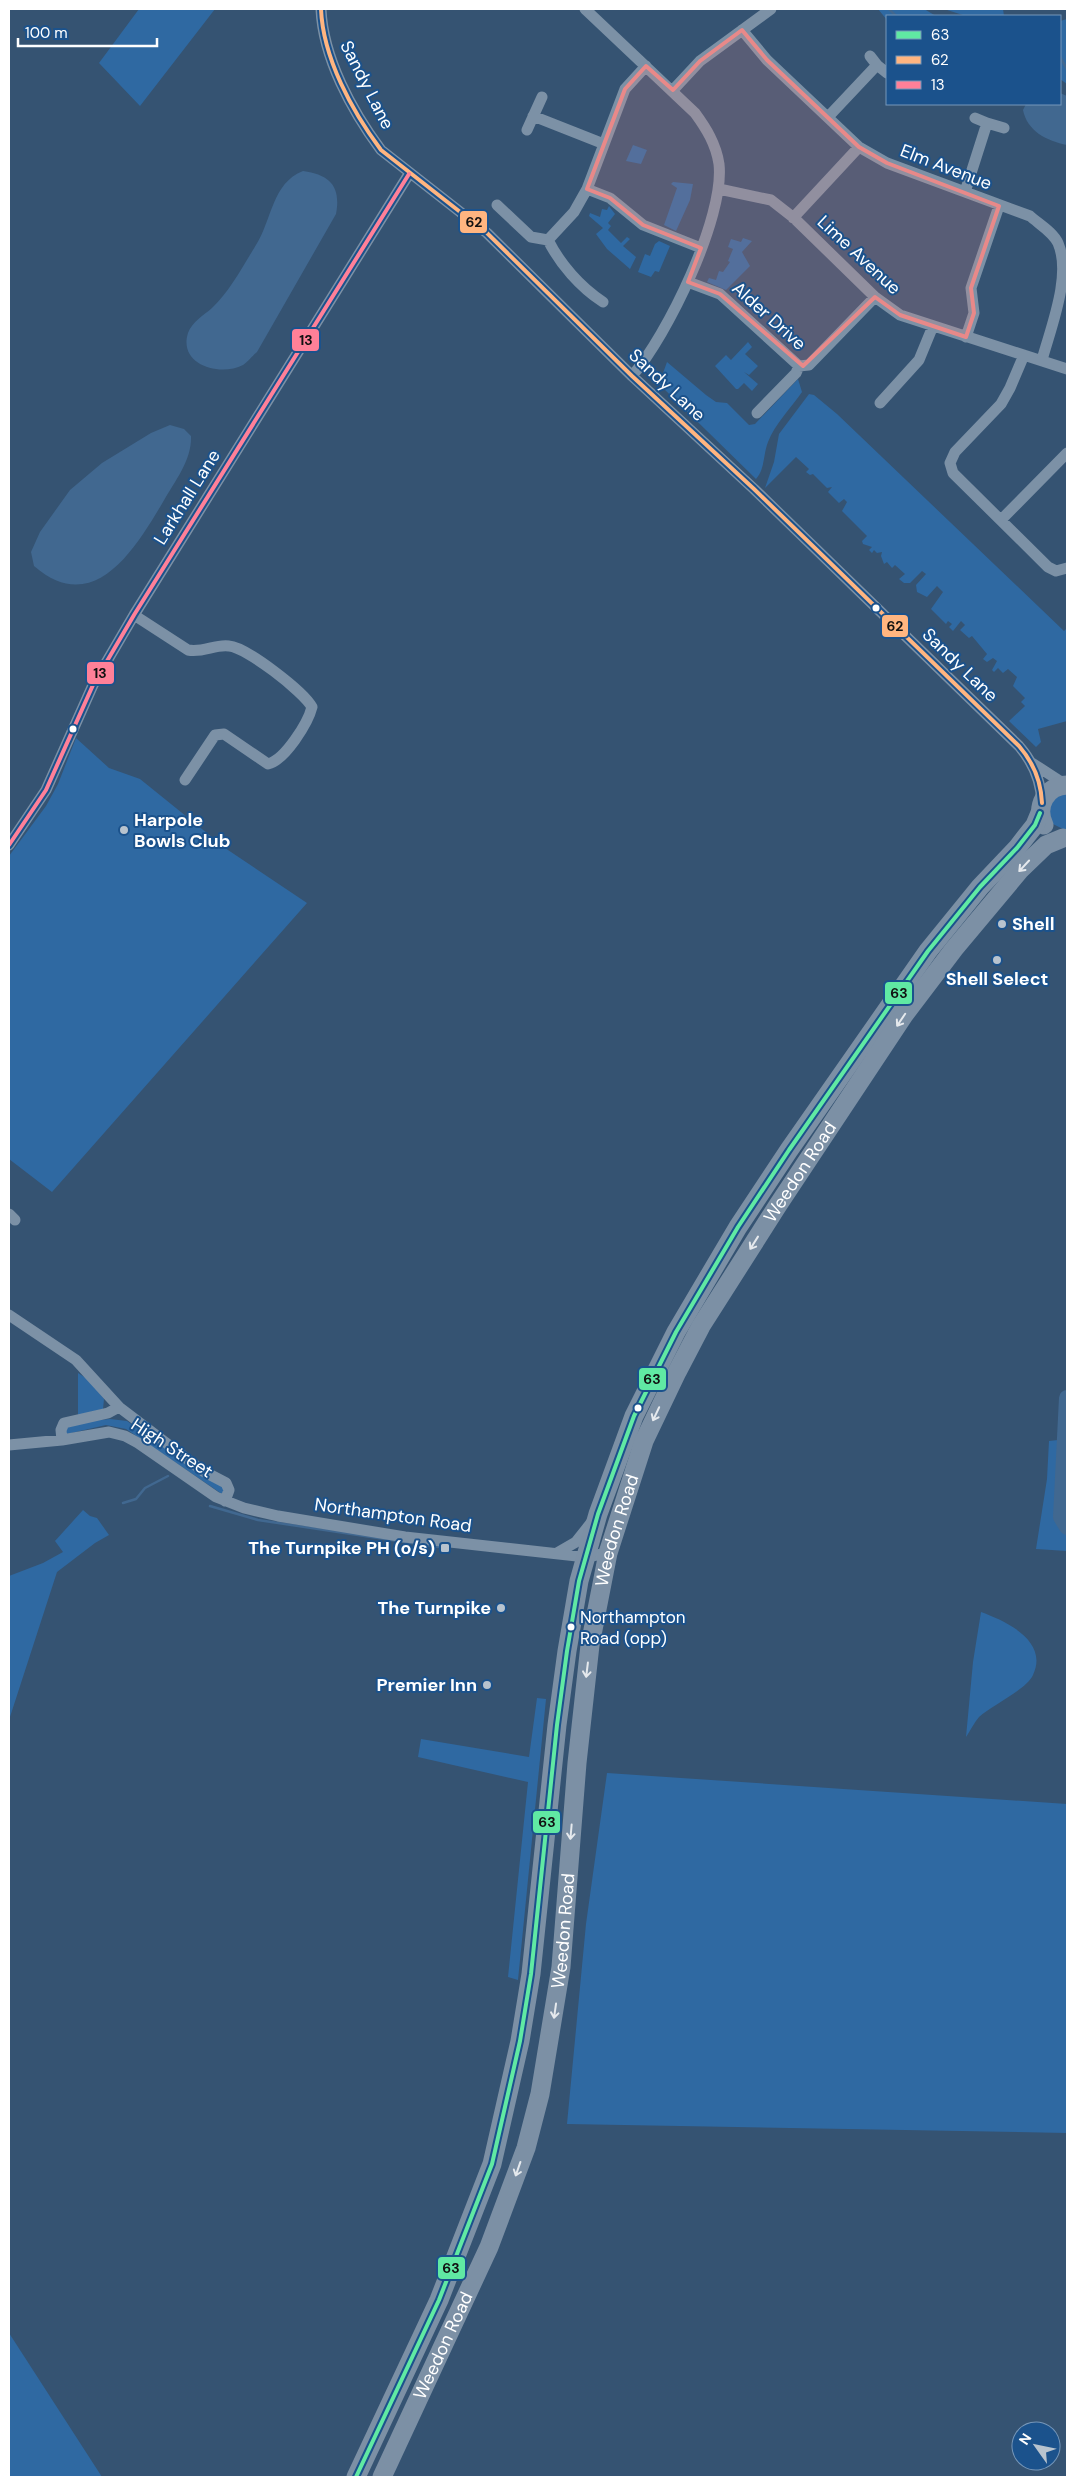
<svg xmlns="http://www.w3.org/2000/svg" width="1076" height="2486" viewBox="0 0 1076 2486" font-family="'DM Sans',sans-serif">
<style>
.green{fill:#2f69a2}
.water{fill:#416890}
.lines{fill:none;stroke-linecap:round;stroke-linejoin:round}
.stream{stroke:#416890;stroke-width:2.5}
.river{stroke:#416890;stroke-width:16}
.minor{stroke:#7c91a6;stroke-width:11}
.trunk{stroke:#7c90a5;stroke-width:19}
.bus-1-casing{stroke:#1b528c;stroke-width:8}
.bus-2-casing{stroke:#1b528c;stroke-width:8}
.bus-3-casing{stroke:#1b528c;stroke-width:8}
.bus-1{stroke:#60e9a3;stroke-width:4}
.bus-2{stroke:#ffb580;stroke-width:4}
.bus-3{stroke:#ff8098;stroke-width:4}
.oneway{stroke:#e5e9ed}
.marked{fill:#e88989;fill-opacity:0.2;stroke:#e88989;stroke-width:4;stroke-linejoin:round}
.bus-dot{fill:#fff;stroke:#1b528c;stroke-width:2}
.poi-dot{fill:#b8c3ce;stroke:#1b528c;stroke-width:2}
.labels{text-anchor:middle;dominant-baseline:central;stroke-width:4;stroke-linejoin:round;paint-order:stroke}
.bus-label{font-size:17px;fill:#fff;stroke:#1b528c;text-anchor:start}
.street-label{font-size:18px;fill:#fff;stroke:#1b528c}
.poi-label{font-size:18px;font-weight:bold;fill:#fff;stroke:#1b528c;text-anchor:end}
.line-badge{stroke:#1b528c;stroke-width:2}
.pale-badge-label{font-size:14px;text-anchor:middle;font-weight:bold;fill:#111}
</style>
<rect width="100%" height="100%" fill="#355372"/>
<!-- green -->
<path class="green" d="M139 9H215L140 106 99 63Z
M878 9H924L936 16H887V20Z
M944 9H1003L1004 16H966Z
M1067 19V84L1060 79V21Z
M633 145 647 150 641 164 626 161Z
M673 182 693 184 690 200 676 231 664 225 677 188 671 184Z
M609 206 615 214 608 223 611 226 608 230 621 243 627 237 630 239 623 246 636 257 630 269 607 249 596 234 603 228 589 216 590 213 600 217 602 209 607 210Z
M743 238 752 241 742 252 750 266 726 290 707 282 709 278 716 280 719 271 723 272 730 262 728 261 733 249 728 247 731 239 741 242Z
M659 241 670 246 659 272 655 271 651 277 638 272 645 254 650 256 655 244Z
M748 342 752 347 745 354 758 366 749 375 744 372 758 384 752 391 744 383 738 389H736L715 366 726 355 731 360Z
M667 362 706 395 716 402 727 403 749 425 755 424 798 379 802 392C791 408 775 424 768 442 763 455 765 469 756 479L659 384Z
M809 394 814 395 837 414 1064 631 1067 628V721L1038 729 1041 742 1036 747 1009 721 1025 706 1021 702 1025 698 1013 686 1017 677 1008 669 1003 673 998 668 994 672 992 670 997 661 993 658 987 662 983 659 987 654 972 636 969 638 960 630 965 625 961 621 953 631 949 627 952 624 948 621 946 624 931 609 943 592 937 586 927 597 917 592 916 585 926 574 922 571 910 583H904L899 579 905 574 895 565 892 568 887 562 884 564 881 556 882 552 877 553 874 550 872 553 869 550 872 547 863 544 862 541 867 536 842 511 847 502 844 499 839 503 828 492 832 487 827 488 813 474 810 475 806 472 809 469 796 457 765 488 774 462 779 434Z
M76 738 109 768 140 779 228 850 307 903 52 1192 9 1159V856L46 806 58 784Z
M1067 792V830H1065L1053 824 1048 812 1053 797Z
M78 1373 89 1380 104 1399 103 1409 78 1415Z
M110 1419 127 1421 222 1487 224 1489 222 1494 126 1429 106 1425 67 1434 64 1428 90 1421Z
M1067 1439V1551L1036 1549 1047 1479 1049 1441Z
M83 1510 90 1516 97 1518 109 1535 95 1543 57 1572 9 1720V1576L43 1563 63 1552 55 1541Z
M981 1612C1006 1621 1049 1641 1033 1675 1026 1690 992 1705 979 1717 974 1723 970 1731 966 1737L973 1662Z
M537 1698 546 1699 518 1980 508 1977 528 1782 418 1757 421 1739 529 1757Z
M607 1773 1067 1804V2133L567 2124 586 1924Z
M9 2333 102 2477H9Z"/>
<!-- water -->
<path class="water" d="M1060 93 1067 96V145C1047 141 1027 131 1023 110L1026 104H1060Z
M303 171C331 175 341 187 336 214L257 352C253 355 248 362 243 365 220 377 178 365 188 333 192 322 204 315 212 308 230 291 243 266 256 245 272 220 272 183 303 171Z
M170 425 184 429 191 436C192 460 175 481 163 502 135 549 94 618 34 566L31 552 40 532 70 490 102 463 151 433Z"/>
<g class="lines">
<!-- stream -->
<path class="stream" d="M889 9 896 16
M1060 57 1067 69
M123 1503 136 1499 145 1488 168 1476
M210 1506 258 1520 438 1547"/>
<!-- river -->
<path class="river" d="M1067 1398 1061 1517 1067 1527"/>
<!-- minor -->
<path class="minor" d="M321 9C323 58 352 111 381 150L487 233 632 376 754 489 1019 746C1033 762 1041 782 1042 803
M585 9 695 113C706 128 716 144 719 164 725 217 667 336 632 376
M742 30 767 60 859 147 887 163 1030 216C1039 224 1053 232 1058 243 1072 275 1051 327 1042 360
M877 65 887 73
M673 90 700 61 771 9
M533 116 604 144
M828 117 877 65 870 56
M987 123 1004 128
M527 130 542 97
M587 189 610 198 643 225 701 248
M719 189 771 200 794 218 875 297 900 315 1067 369
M965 192 987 123 975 118
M497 205 531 237 548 240C560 264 580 287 603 302
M793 218 859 147
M548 240 574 212 587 189 625 89 646 66
M688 282 720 294 799 366 809 365 875 297
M966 337 974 313 971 288 999 206
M1024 355 1010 388 1001 404 955 452 950 463 953 473 1048 567 1056 571 1067 568
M880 403 919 360 933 326
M757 413 796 373 799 366
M1001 520 1067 453
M134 615 188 650C203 653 215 644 229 646 246 647 303 691 312 707 308 723 285 760 268 764L224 734 215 735 185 780
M1032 763 1066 785
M9 845 46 790 93 685 134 615 409 174
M9 1214 15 1220
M9 1315 76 1360 119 1407 203 1471 226 1483 229 1490 225 1501
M62 1440 61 1430 64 1423 108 1413 119 1407
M9 1445 62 1440 109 1432 125 1436 138 1443 216 1497 244 1508 278 1516 405 1537 586 1557 608 1553
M557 1553 576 1542 591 1523"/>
<!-- trunk -->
<g class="trunk">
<path d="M1044 825C1035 806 1046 786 1067 785"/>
<path d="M356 2477 439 2300 492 2164 520 2041 531 1974 557 1725 567 1651 579 1581 598 1514 634 1416 676 1332 738 1227 789 1150 928 951 980 887 1017 848 1035 825 1040 813"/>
<path id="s1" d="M382 2477 489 2247 526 2148 540 2094 561 1967 577 1763 590 1645 608 1553 644 1441 677 1372 701 1326 778 1205 904 1015 954 949 1020 870 1046 845 1063 838"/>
</g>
<defs>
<path id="bus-1" d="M356 2477 439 2300 492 2164 520 2041 531 1974 557 1725 567 1651 579 1581 598 1514 634 1416 676 1332 738 1227 789 1150 928 951 980 887 1017 848 1035 825 1040 813"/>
<path id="bus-2" d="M321 9C323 58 352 111 381 150L487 233 632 376 754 489 1019 746C1033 762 1041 782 1042 803"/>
<path id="bus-3" d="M9 845 46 790 93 685 134 615 409 174"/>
</defs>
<!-- bus-1 casing -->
<use href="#bus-1" class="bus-1-casing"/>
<!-- bus-2 casing -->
<use href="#bus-2" class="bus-2-casing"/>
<!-- bus-3 casing -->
<use href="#bus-3" class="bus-3-casing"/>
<!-- bus-1 -->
<use href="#bus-1" class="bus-1"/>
<!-- bus-2 -->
<use href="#bus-2" class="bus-2"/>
<!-- bus-3 -->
<use href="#bus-3" class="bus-3"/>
</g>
<!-- one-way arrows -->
<defs><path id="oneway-shaft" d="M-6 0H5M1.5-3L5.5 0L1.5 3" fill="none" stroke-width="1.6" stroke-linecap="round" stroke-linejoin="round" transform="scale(1.25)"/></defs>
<g class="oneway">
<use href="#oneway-shaft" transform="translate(1024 866) rotate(133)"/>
<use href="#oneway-shaft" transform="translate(901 1020) rotate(124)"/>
<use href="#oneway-shaft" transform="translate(754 1243) rotate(122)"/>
<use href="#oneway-shaft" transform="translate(656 1414) rotate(115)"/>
<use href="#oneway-shaft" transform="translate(587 1670) rotate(97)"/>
<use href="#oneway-shaft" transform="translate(571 1832) rotate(95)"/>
<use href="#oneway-shaft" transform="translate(555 2011) rotate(98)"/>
<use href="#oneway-shaft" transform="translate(518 2169) rotate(109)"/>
</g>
<!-- marked area -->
<path class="marked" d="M742 30 767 60 859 147 887 163 999 206 971 288 974 313 966 337 900 315 875 297 803 366 720 294 688 282 701 248 643 225 610 198 587 189 625 89 646 66 673 90 700 61Z"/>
<!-- markers -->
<g class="bus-dot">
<circle cx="876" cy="608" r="4.5"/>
<circle cx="73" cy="729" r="4.5"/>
<circle cx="638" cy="1408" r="4.5"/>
<circle cx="571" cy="1627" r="4.5"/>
</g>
<g class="poi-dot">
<circle cx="124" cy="830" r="5"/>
<circle cx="1002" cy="924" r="5"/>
<circle cx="997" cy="960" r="5"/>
<rect x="440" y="1543" width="10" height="10" rx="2.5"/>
<circle cx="501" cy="1608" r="5"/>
<circle cx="487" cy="1685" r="5"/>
</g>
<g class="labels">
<!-- bus labels -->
<g class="bus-label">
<text x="580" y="1617">Northampton<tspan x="580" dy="21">Road (opp)</tspan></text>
</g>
<!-- street labels -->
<g class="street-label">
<text transform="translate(367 85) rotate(63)">Sandy Lane</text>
<text transform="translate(946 167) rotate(21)">Elm Avenue</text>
<text transform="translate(859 255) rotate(43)">Lime Avenue</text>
<text transform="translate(769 316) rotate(42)">Alder Drive</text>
<text transform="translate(667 385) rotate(43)">Sandy Lane</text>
<text transform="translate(187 497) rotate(-58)">Larkhall Lane</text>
<text transform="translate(960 665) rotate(44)">Sandy Lane</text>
<text stroke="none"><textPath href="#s1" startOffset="1390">Weedon Road</textPath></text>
<text transform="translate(172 1448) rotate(33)">High Street</text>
<text transform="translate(393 1515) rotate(8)">Northampton Road</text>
<text stroke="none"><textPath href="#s1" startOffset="985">Weedon Road</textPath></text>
<text stroke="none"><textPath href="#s1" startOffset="580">Weedon Road</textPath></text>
<text stroke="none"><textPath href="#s1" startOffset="145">Weedon Road</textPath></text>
</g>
<!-- poi labels -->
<g class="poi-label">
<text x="134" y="820" text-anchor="start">Harpole<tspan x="134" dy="21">Bowls Club</tspan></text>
<text x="1012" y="924" text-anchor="start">Shell</text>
<text x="997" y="979" text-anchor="middle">Shell Select</text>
<text x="435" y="1548">The Turnpike PH (o/s)</text>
<text x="491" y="1608">The Turnpike</text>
<text x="477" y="1685">Premier Inn</text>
</g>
</g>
<g class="line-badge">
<rect x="459" y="210" width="29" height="24" rx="5" fill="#ffb580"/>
<rect x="291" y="328" width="29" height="24" rx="5" fill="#ff8098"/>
<rect x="881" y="614" width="28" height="24" rx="5" fill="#ffb580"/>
<rect x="86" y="661" width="29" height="24" rx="5" fill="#ff8098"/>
<rect x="884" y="981" width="29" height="24" rx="5" fill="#60e9a3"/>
<rect x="638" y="1367" width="29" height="24" rx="5" fill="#60e9a3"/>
<rect x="532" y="1810" width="29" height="24" rx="5" fill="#60e9a3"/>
<rect x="437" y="2256" width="29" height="24" rx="5" fill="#60e9a3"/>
</g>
<g class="pale-badge-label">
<text x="474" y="227">62</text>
<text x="306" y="345">13</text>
<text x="895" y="631">62</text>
<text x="100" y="678">13</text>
<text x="899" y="998">63</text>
<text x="652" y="1384">63</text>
<text x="547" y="1827">63</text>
<text x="451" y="2273">63</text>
</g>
<!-- border -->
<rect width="1076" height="2486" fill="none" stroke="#ffffff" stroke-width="20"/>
<!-- legend -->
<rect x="886" y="15" width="175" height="90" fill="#1b528c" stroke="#7697ba"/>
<rect x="896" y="31" width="25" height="8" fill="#60e9a3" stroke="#7697ba"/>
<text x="931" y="40" font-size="15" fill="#ffffff">63</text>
<rect x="896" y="56" width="25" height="8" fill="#ffb580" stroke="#7697ba"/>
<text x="931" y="65" font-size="15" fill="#ffffff">62</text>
<rect x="896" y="81" width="25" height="8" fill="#ff8098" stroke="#7697ba"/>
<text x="931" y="90" font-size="15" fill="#ffffff">13</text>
<!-- north arrow -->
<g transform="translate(1036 2446) rotate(303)"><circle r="24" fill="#1b528c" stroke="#7697ba"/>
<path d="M0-4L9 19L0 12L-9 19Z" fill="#b8c3ce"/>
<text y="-8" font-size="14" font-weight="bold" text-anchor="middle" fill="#ffffff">N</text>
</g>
<!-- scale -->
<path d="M18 38v8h139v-8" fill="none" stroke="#ffffff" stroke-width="2.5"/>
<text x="25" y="38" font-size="15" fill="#ffffff" stroke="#1b528c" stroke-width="4" paint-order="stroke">100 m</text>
</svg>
